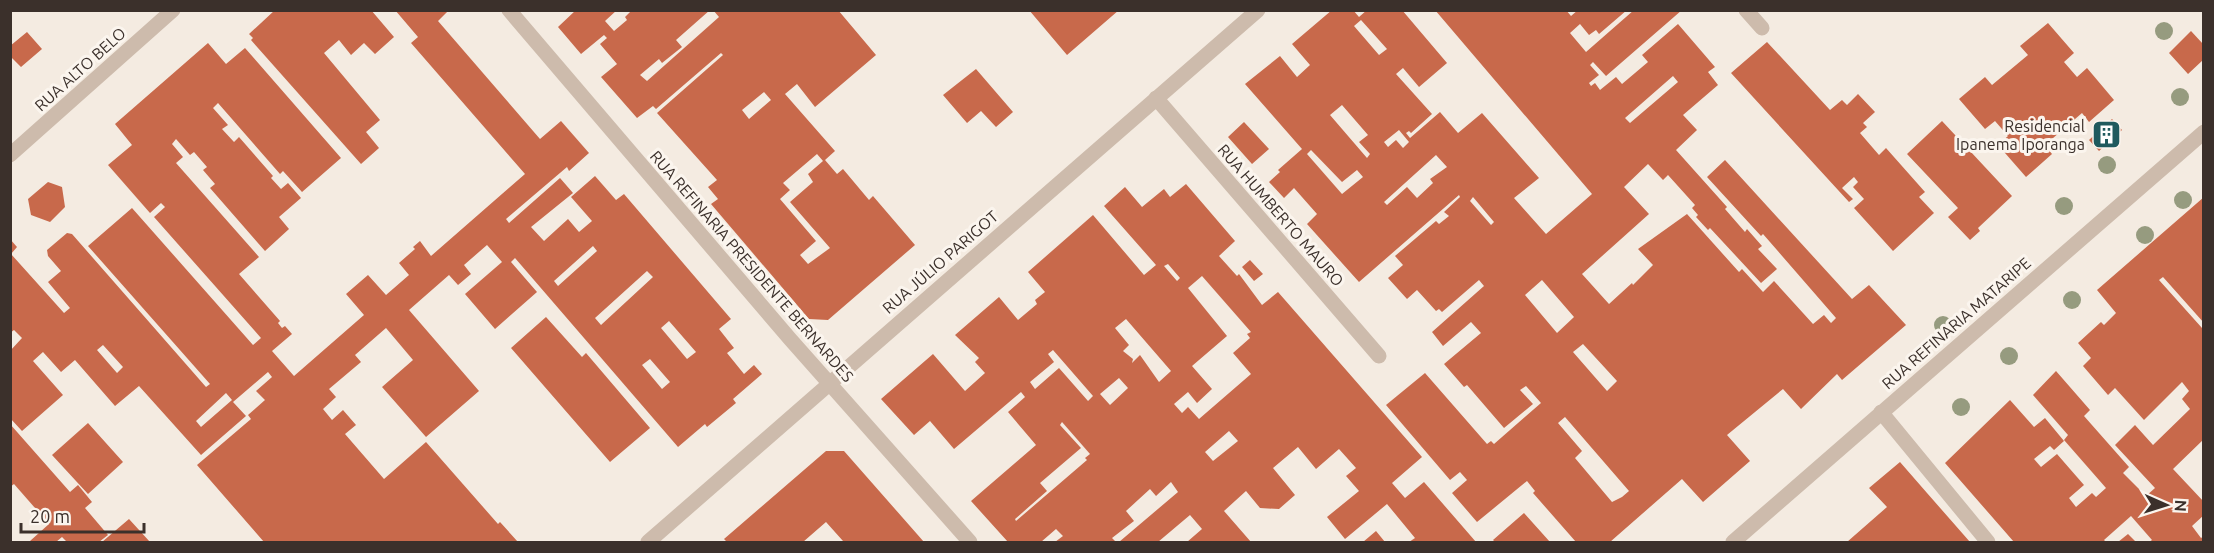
<svg xmlns="http://www.w3.org/2000/svg" width="2214" height="553" viewBox="0 0 2214 553" font-family="Ubuntu,sans-serif">
<style>
.building{fill:#c8694b;fill-rule:evenodd}
.lines{fill:none;stroke-linecap:round;stroke-linejoin:round}
.minor{stroke:#cdbbac;stroke-width:15}
.tree{fill:#969b7f}
.labels{text-anchor:middle;dominant-baseline:central;stroke-width:6;stroke-linejoin:round;paint-order:stroke}
.street-label{font-size:16px;fill:#3b302b;stroke:#fbf5ee}
.poi-label{font-size:16px;fill:#3b302b;stroke:#fbf5ee;text-anchor:end}
</style>
<rect width="100%" height="100%" fill="#f4ebe1"/>
<!-- building -->
<path class="building" d="M275 10H371L394 37 375 54 364 43 351 55 339 40 324 53 380 120 366 132 379 148 361 164 251 40 253 38 249 34Z
M395 10H449L438 21 540 139 561 121 589 153 569 171 567 167 506 219 509 223 560 178 573 193 531 227 544 241 568 219 579 232 592 221 571 197 595 176 616 200 624 194 731 319 719 329 734 348 727 353 744 374 754 365 762 374 733 399 736 403 707 427 705 424 678 447 515 258 511 262 537 292 495 329 465 294 502 262 487 245 464 265 471 274 458 285 449 275 409 310 479 391 426 437 382 387 413 360 386 328 355 355 361 362 329 389 336 397 323 409 332 420 343 410 356 425 345 434 384 479 426 442 498 524 500 522 518 542H264L197 465 251 419 248 415 265 400 256 391 272 377 268 372 233 402 246 416 201 455 139 386 115 406 75 360 61 372 43 352 33 361 63 395 22 431 10 418V351L22 338 14 330 10 333V239L17 247 11 254 64 313 70 308 48 282 61 271 48 256 47 250 67 233 72 234 206 387 210 384 88 246 132 208 253 345 261 338 154 217 165 207 161 203 150 213 108 165 132 145 115 124 208 43 226 64 245 48 341 158 302 192 283 171 280 174 218 103 213 108 228 125 222 129 234 142 239 137 273 176 271 178 281 189 288 183 301 198 279 217 289 229 265 251 210 188 215 184 203 170 207 167 194 152 190 155 176 139 172 144 183 157 176 163 259 257 239 274 280 321 278 323 282 328 285 326 292 334 272 351 294 376 364 315 346 294 368 275 386 295 409 275 399 263 415 249 413 247 420 241 431 256 525 174 411 43 418 37ZM593 246 597 251 558 286 554 281ZM647 271 653 277 601 325 595 318ZM669 321 696 352 687 359 661 328ZM103 345 123 367 117 373 97 350ZM650 359 670 382 662 389 642 365ZM226 393 232 400 201 427 196 421Z
M576 10H617L605 21 614 31 627 20 625 17 632 10H710L676 40 682 47 662 63 659 59 640 75 647 81 719 17 713 10H838L876 55 815 107 797 84 785 94 835 151 825 160 837 174 843 169 869 200 873 196 915 245 828 320 809 319 711 204 718 199 708 187 717 180 657 113 723 55 721 53 656 109 653 106 637 118 601 77 617 64 600 44 607 38 604 35 581 54 558 27ZM764 92 771 100 749 119 742 110ZM817 154 823 161 808 174 813 182 790 202 830 248 808 264 800 255 816 241 780 199 790 190 783 183Z
M1029 10H1119L1067 55Z
M1332 10H1353L1359 17 1367 10H1402L1447 63 1419 87 1403 68 1396 74 1432 114 1411 133 1409 131 1406 133 1410 138 1440 112 1458 133 1482 113 1539 178 1514 198 1546 234 1592 194 1435 10H1566L1571 16 1578 10H1627L1599 34 1596 30 1589 35 1580 24 1570 33 1586 52 1634 10H1682L1606 76 1593 62 1590 65 1599 75 1589 83 1591 86 1595 83 1600 90 1616 77 1622 84 1648 62 1642 55 1678 24 1715 67 1708 72 1718 85 1683 115 1697 130 1676 150 1727 207 1725 209 1745 232 1747 229 1762 246 1758 249 1777 269 1761 283 1710 228 1708 230 1696 217 1698 215 1692 208 1695 205 1668 175 1663 180 1648 164 1624 187 1649 214 1582 274 1609 304 1632 283 1633 285 1653 265 1638 249 1687 214 1739 272 1742 269 1763 292 1774 281 1813 324 1824 315 1831 323 1836 318 1763 234 1761 236 1707 177 1725 160 1852 299 1869 285 1906 325 1842 380 1837 374 1801 409 1783 389 1727 435 1750 461 1703 502 1682 479 1610 542H1576L1533 493 1535 491 1527 481 1477 522 1452 493 1467 480 1460 472 1450 480 1386 405 1425 373 1487 444 1491 441 1494 444 1541 403 1526 386 1520 390 1533 404 1504 428 1467 385 1464 387 1444 364 1481 333 1471 322 1443 346 1432 332 1484 286 1479 280 1442 312 1439 309 1436 311 1417 290 1407 299 1388 278 1403 265 1395 256 1436 221 1439 224 1449 216 1444 212 1460 197 1459 195 1359 282 1307 224 1317 214 1294 188 1284 198 1269 182 1280 172 1278 170 1302 149 1245 84 1280 56 1297 77 1310 65 1292 44ZM1361 20 1387 49 1379 55 1354 26ZM1673 76 1678 82 1630 123 1625 118ZM1342 105 1368 135 1359 142 1370 154 1367 158 1330 115ZM1399 130 1409 142 1403 148 1396 140 1388 147 1384 142ZM1311 150 1342 182 1357 170 1363 177 1342 194 1307 154ZM1436 155 1447 167 1430 179 1433 183 1417 198 1407 187 1387 205 1384 202ZM1473 197 1494 222 1491 225 1470 201ZM1542 280 1574 317 1557 333 1525 295ZM1583 344 1617 381 1607 391 1573 352ZM1565 417 1629 491 1622 497 1612 502 1575 458 1582 451 1558 423Z
M2048 23 2074 53 2064 62 2077 77 2087 68 2114 100 2089 122 2082 113 2045 145 2052 154 2026 177 1998 145 2008 136 1995 121 1985 129 1959 99 1985 77 1992 85 2028 55 2020 46Z
M2191 31 2203 44V60L2188 74 2169 53Z
M27 32 42 49 21 67 10 56V46Z
M1767 42 1830 110 1842 100 1847 105 1858 94 1875 112 1863 123 1867 127 1860 133 1879 155 1886 148 1925 192 1919 197 1934 213 1893 251 1854 208 1864 199 1853 187 1858 182 1854 177 1842 188 1853 199 1849 202 1731 73Z
M976 69 1013 112 996 127 981 111 967 123 943 95Z
M2112 119 2122 130 2099 151 2089 140Z
M1942 121 2012 196 1978 228 1980 231 1970 240 1948 217 1958 208 1907 154Z
M1244 122 1269 149 1252 164 1228 137Z
M48 182 62 187 65 207 50 222 31 215 28 199Z
M1186 184 1235 241 1219 256 1237 276 1239 274 1262 305 1278 292 1422 457 1392 483 1405 498 1424 482 1476 542H1409L1415 538 1387 504 1345 539 1327 517 1359 491 1346 476 1356 468 1339 449 1316 469 1298 447 1273 468 1295 495 1279 509 1260 508 1246 491 1224 511 1251 542H1187L1202 529 1190 515 1158 542H1119L1178 492 1171 482 1156 496 1150 489 1126 511 1134 521 1112 538 1116 542H1055L1063 536 1056 529 1041 542H1008L971 501 1036 445 1008 412 1025 397 1021 392 954 449 930 421 914 435 881 399 933 354 965 391 985 373 975 362 979 358 955 335 999 297 1018 320 1037 304 1035 300 1045 292 1028 272 1093 215 1144 275 1156 265 1104 206 1125 187 1142 207 1164 189 1170 197ZM1168 264 1180 278 1177 281 1164 266ZM1202 276 1251 332 1247 334 1250 338 1233 353 1251 374 1199 419 1188 407 1182 413 1174 404 1188 392 1197 403 1212 389 1192 366 1227 336 1188 288ZM1126 319 1171 371 1159 382 1140 355 1132 363 1133 359 1123 351 1129 345 1115 328ZM1053 350 1093 396 1088 401 1059 368 1035 389 1030 382 1054 362 1048 354ZM1119 378 1128 388 1110 405 1100 394ZM1062 422 1090 454 1085 458 1087 460 1016 521 1015 519 1047 491 1040 483 1081 448 1060 425ZM1229 431 1238 441 1213 461 1205 452Z
M2204 197V323L2163 277 2159 280 2202 328 2204 326V439L2173 469 2204 502V515L2192 526 2201 538 2204 536V542H2149L2152 540 2131 516 2104 540 2106 542H2014L1945 463 2010 400 2034 427 2045 418 2064 441 2054 450 2050 446 2034 459 2041 467 2057 454 2070 469 2084 485 2069 498 2076 507 2092 493 2096 497 2106 488 2064 440 2068 435 2033 395 2056 371 2090 410 2084 416 2129 467 2123 473 2146 496 2155 488 2115 445 2135 425 2153 445 2190 409 2182 399 2189 391 2182 382 2144 420 2115 388 2108 395 2083 366 2091 358 2078 343 2101 322 2104 325 2116 313 2097 290Z
M1250 260 1263 274 1254 281 1242 267Z
M546 317 582 357 586 353 650 428 610 462 511 348Z
M88 423 123 462 88 494 52 455Z
M10 424 70 492 78 485 92 502 85 508 108 535 99 542H67L62 537 56 542 30 541 49 524 14 484 10 487Z
M826 451H844L924 542H842L843 541 826 522 803 542H727L724 539Z
M1900 462 1927 493 1970 542H1847L1887 507 1869 488Z
M1524 513 1550 542H1495L1493 540Z
M129 519 150 542H102Z
M1376 531 1385 542H1363Z
M2128 534 2136 542H2118Z"/>
<g class="lines">
<!-- minor -->
<path class="minor" d="M509 10 790 339 970 542
M1746 10 1762 28
M1156 98 1379 356
M10 155 173 10
M1881 412 1988 542
M648 542 1258 10
M1733 542 2204 132"/>
</g>
<!-- trees -->
<g class="tree">
<circle cx="2164" cy="31" r="9"/>
<circle cx="2180" cy="97" r="9"/>
<circle cx="2107" cy="165" r="9"/>
<circle cx="2183" cy="200" r="9"/>
<circle cx="2064" cy="206" r="9"/>
<circle cx="2145" cy="235" r="9"/>
<circle cx="2072" cy="300" r="9"/>
<circle cx="1943" cy="325" r="9"/>
<circle cx="2009" cy="356" r="9"/>
<circle cx="1961" cy="407" r="9"/>
</g>
<!-- icons -->
<defs>
<symbol id="building-square" viewBox="-11 -11 22 22"><rect x="-9" y="-9" width="18" height="18" rx="4" fill="#1f5a5e" stroke="#fbf5ee"/><path d="M-4-6H4V6H1V3H-1V6H-4ZM-2.5-4.3h1.7v1.8h-1.7ZM.8-4.3h1.7v1.8H.8ZM-2.5-1h1.7V.8h-1.7ZM.8-1h1.7V.8H.8Z" fill="#fff"/></symbol>
</defs>
<g fill-rule="evenodd">
<use href="#building-square" x="2090" y="118" width="33" height="33"/>
</g>
<g class="labels">
<!-- street labels -->
<g class="street-label">
<text transform="translate(80 69) rotate(-42)">RUA ALTO BELO</text>
<text transform="translate(1281 215) rotate(49)">RUA HUMBERTO MAURO</text>
<text transform="translate(940 262) rotate(-41)">RUA JÚLIO PARIGOT</text>
<text transform="translate(752 266) rotate(49)">RUA REFINARIA PRESIDENTE BERNARDES</text>
<text transform="translate(1956 323) rotate(-41)">RUA REFINARIA MATARIPE</text>
</g>
<!-- poi labels -->
<g class="poi-label">
<text x="2085" y="126">Residencial<tspan x="2085" dy="18">Ipanema Iporanga</tspan></text>
</g>
</g>
<!-- border -->
<rect width="2214" height="553" fill="none" stroke="#3b302b" stroke-width="24"/>
<!-- north arrow -->
<g transform="translate(2166 505) rotate(93)" stroke="#fbf5ee" stroke-width="4.5" paint-order="stroke">
<path d="M0-4.5L10 22L0 15L-10 22Z" fill="#3b302b"/>
<text y="-9" font-size="16" font-weight="bold" text-anchor="middle" fill="#3b302b">N</text>
</g>
<!-- scale -->
<path d="M21 523v9h123v-9" fill="none" stroke="#3b302b" stroke-width="3"/>
<text x="30" y="523" font-size="18" fill="#3b302b" stroke="#fbf5ee" stroke-width="4.5" paint-order="stroke">20 m</text>
</svg>
